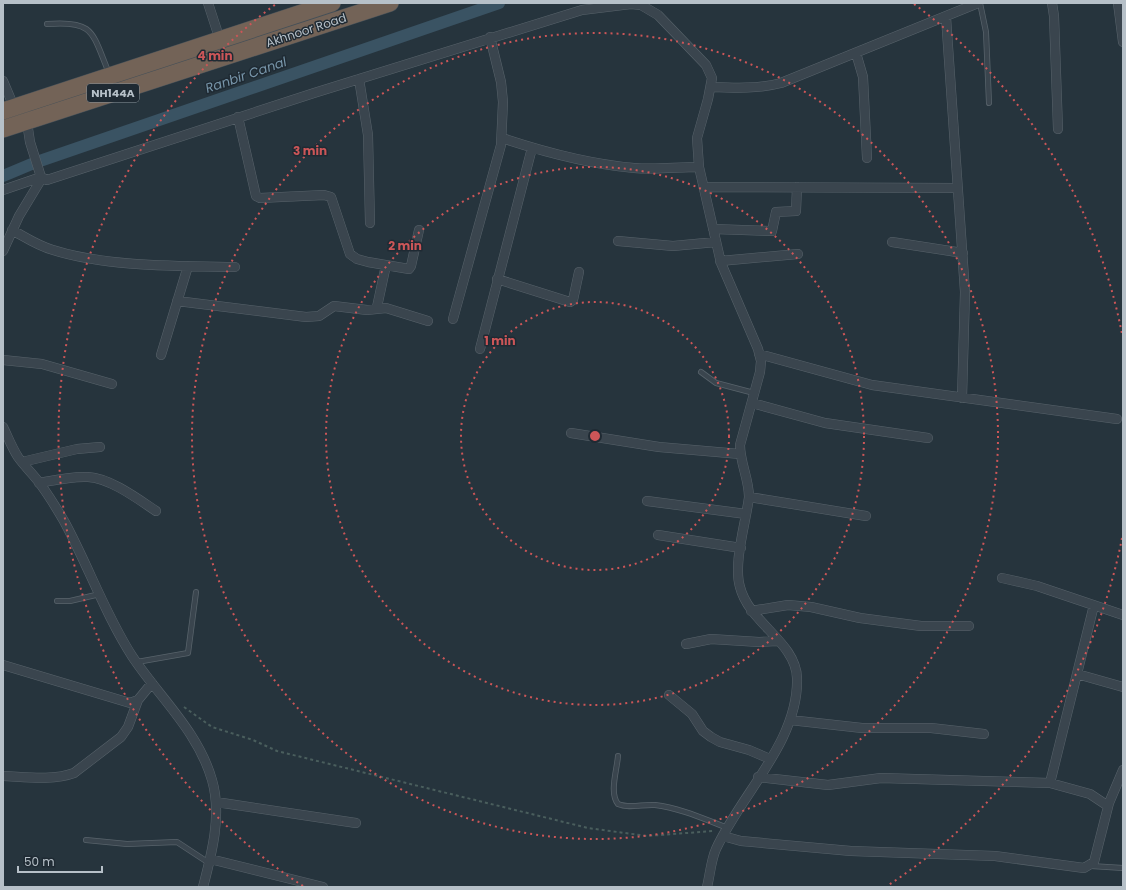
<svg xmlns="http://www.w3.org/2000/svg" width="1126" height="890" viewBox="0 0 1126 890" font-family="Poppins,sans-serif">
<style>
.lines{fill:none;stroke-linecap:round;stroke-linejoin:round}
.canal{stroke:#3a5363;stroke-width:12}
.lane-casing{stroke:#58636b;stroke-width:6}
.street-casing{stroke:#58636b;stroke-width:10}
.highway-casing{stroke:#455058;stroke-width:18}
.path{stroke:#4a5e5d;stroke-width:2;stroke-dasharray:3 3;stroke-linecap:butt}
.lane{stroke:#3a454e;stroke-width:4.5}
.street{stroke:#3a454e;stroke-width:9}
.highway{stroke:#736357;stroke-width:17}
.ring{fill:none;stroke:#cc5658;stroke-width:2;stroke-dasharray:2 4}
.labels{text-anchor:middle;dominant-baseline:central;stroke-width:3;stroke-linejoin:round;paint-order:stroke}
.shield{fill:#1f2a33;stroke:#89939b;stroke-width:1}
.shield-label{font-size:11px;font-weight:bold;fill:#b6c0c8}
.street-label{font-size:12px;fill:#b6c0c8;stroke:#1f2a33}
.water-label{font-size:13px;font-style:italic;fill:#7896aa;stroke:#1f2a33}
.centre{fill:#cc5658;stroke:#1f2a33;stroke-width:2}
.ring-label{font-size:12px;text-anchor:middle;font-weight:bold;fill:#cc5658;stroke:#1f2a33;stroke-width:3;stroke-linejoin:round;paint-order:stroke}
</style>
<rect width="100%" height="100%" fill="#26343d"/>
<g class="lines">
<!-- canal -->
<path class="canal" d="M3 176 34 163 499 3"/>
<defs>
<path id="lane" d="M980 3 986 32 989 103
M47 24C95 20 92 33 109 73
M701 372 716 383 754 393
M57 601H70L100 594
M137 662 188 653 196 592
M618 756C617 770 609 793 618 804 629 809 643 804 655 805 680 808 704 819 728 828
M86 840 127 844 177 842 209 863
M1091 866 1123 868"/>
<path id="street" d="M208 3 220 40
M1052 3 1054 16 1058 129
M1118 3 1123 42
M946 17 965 292 962 398
M856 53 863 77 867 158
M359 79 368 135 370 223
M3 81 14 107
M711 87C735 88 758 89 781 83L978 3
M238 117 256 196 260 198 324 195 331 197 350 254 357 259 368 262 409 269 411 266 419 230
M27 122 30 142 41 177 47 180 314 93 582 10 631 4 641 5 658 15 706 65 712 78 708 99 697 138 699 167 721 263 758 349 761 361 760 372 740 445C740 463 749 479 749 497 746 522 733 563 740 587 749 623 796 642 797 678 799 741 741 794 716 849 711 860 710 875 707 887
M502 138C544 152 589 164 634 168 656 170 677 167 699 167
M704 187 958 188
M3 190 41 177
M713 229 772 231 776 212 796 211 797 187
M12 230C25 237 38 246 53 250 107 267 178 266 235 267
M618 241 673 246 716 242
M892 242 963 253
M3 251 19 216 42 178
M720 261 798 254
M497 279 570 302 573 300 579 272
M177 301 306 317 319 316 334 306 367 310 386 308 428 321
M377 307 386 265
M453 319 501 145 503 102 501 82 490 37
M480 349 532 148
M759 354 872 385 1117 419
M161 355 188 266
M3 360 42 364 112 384
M752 403 825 423 928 438
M3 427C8 437 12 448 18 457 25 467 34 475 41 485 49 496 57 509 64 521 88 565 105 614 132 656 159 697 198 731 212 780 222 814 212 853 203 887
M571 433 659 447 740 454
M22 462 77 449 100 447
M39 483C55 480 72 476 88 477 110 478 138 499 156 511
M749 497 866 516
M647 501 746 514
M658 535 741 548
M1002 578 1037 586 1123 615
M751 611 788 605 811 607 860 618 921 626H969
M686 644 711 639 759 642 778 641
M3 665 130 703 138 700 152 683
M1077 674 1123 687
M669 695 692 714 703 731 711 737 720 742 749 750 770 759
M790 720 862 728H931L984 734
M3 776C26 777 52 781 74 773L121 737 128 727 138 700
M758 777 828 785 881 778 1050 783 1090 794 1108 806
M1050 783 1094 605
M216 802 356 823
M723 836 741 841 851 851 995 856 1084 868 1094 862 1109 803 1123 770
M210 859 323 887"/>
<path id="highway" d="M3 111 332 3
M3 129 390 3"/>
</defs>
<!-- lane casing -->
<use href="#lane" class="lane-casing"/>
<!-- street casing -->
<use href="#street" class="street-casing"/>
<!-- highway casing -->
<use href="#highway" class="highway-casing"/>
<!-- path -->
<path class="path" d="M184 707 212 727 253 740 277 751 588 828 647 836 713 831"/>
<!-- lane -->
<use href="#lane" class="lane"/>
<!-- street -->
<use href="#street" class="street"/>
<!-- highway -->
<use href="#highway" class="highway"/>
</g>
<!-- distance rings -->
<g class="ring">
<circle cx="595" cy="436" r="134"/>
<circle cx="595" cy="436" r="269"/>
<circle cx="595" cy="436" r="403"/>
<path d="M1122 538A537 537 0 0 1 887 886M303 886A537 537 0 0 1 276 4M914 4A537 537 0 0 1 1122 334"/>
</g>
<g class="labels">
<!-- shield labels -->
<rect class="shield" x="87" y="84" width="52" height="18" rx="3"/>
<g class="shield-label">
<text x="113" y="93">NH144A</text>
</g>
<!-- street labels -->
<g class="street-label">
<text transform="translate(306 30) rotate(-18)">Akhnoor Road</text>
</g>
<!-- water labels -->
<g class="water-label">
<text transform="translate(246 75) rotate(-19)">Ranbir Canal</text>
</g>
</g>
<circle cx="595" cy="436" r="6" class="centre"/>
<g class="ring-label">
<text x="215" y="60">4 min</text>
<text x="310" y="155">3 min</text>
<text x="405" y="250">2 min</text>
<text x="500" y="345">1 min</text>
</g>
<!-- border -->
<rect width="1126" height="890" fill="none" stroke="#b6c0c8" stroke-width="8"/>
<!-- scale -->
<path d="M18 866v6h84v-6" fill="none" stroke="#b6c0c8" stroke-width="2"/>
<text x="24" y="866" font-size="12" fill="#b6c0c8" stroke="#1f2a33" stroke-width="3" paint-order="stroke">50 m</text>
</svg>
